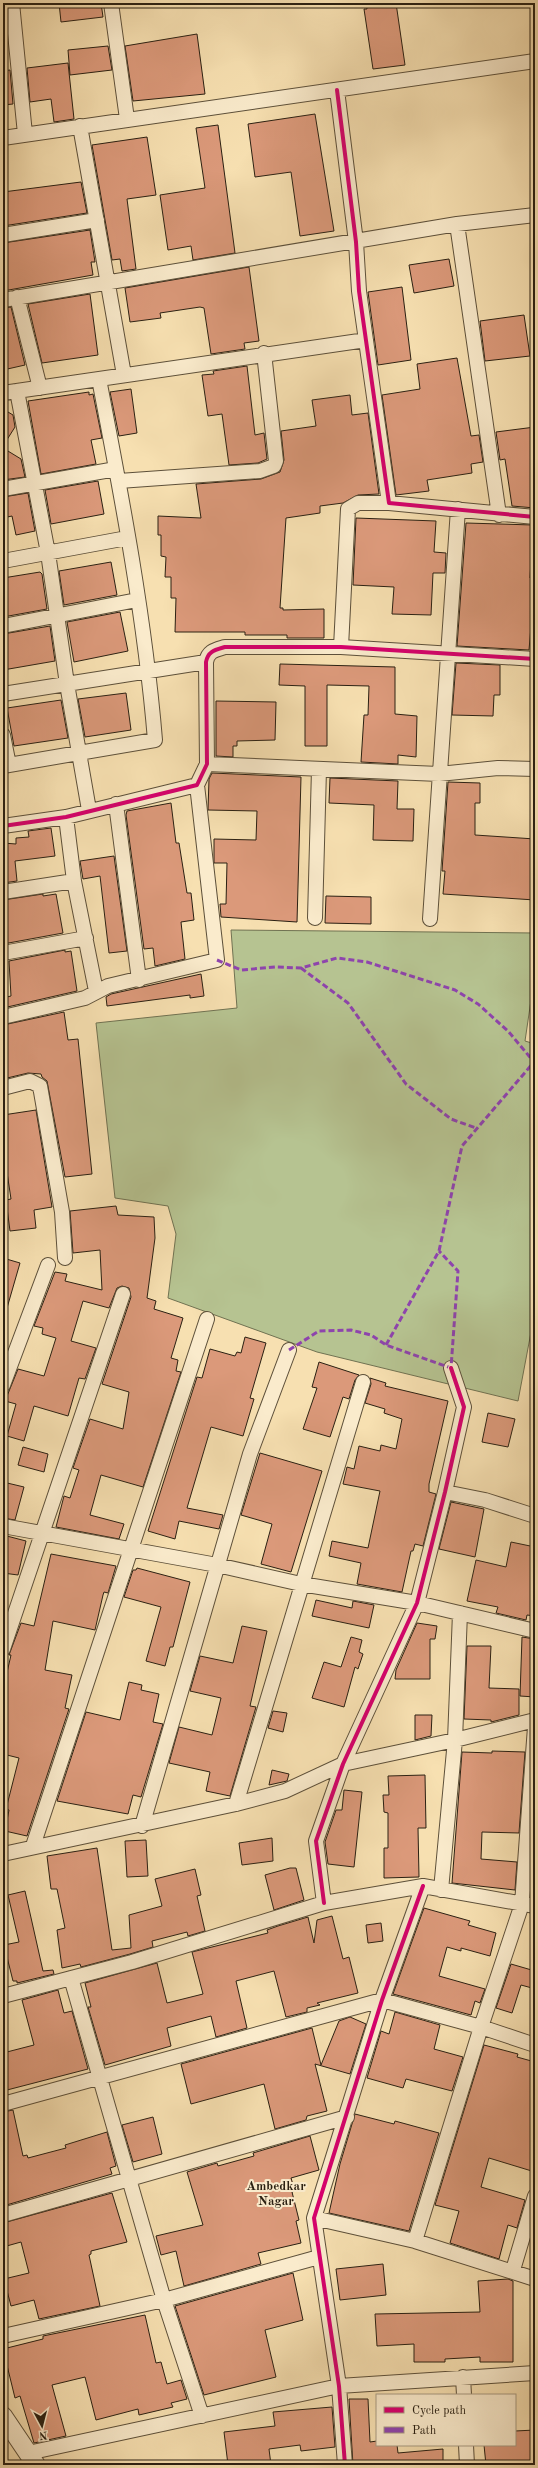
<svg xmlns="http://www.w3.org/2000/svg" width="538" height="2468" viewBox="0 0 538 2468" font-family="'Old Standard TT',serif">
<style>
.green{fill:#b6c391;stroke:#707252}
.building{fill:#db997a;stroke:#2a2012}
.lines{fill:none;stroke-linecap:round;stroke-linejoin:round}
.minor-casing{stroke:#5d503a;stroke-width:16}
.tertiary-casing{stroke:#5d503a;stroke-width:20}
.minor{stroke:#faebcc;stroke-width:14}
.tertiary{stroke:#faebcc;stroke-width:18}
.quiet{stroke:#8e44ad;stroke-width:3;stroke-dasharray:6 3;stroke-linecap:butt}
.cycleway-casing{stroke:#faebcc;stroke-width:6}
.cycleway{stroke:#d6006c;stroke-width:4}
.labels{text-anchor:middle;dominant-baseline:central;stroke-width:4;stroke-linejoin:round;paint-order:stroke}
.neighbourhood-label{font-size:13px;font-weight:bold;fill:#2a2012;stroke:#faebcc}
</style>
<rect width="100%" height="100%" fill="#f7e0b1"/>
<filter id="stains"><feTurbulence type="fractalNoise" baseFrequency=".005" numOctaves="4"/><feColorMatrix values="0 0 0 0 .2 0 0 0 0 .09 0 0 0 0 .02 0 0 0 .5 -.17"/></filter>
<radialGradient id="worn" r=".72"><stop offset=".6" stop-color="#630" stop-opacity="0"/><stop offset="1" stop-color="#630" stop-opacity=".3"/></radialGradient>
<!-- green -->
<path class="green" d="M231 930 535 933V973L525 1041 535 1044V1311L518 1401 317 1352 168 1298 176 1234 168 1206 115 1198 96 1023 237 1008Z"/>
<!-- building -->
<path class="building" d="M59 3H101L103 17 61 22Z
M366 3H396L405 65 373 69 364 9H367Z
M197 34 205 94 133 101 125 46Z
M108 46 112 70 70 75 68 50Z
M68 63 74 119 54 122 51 99 30 102 27 68Z
M10 70 13 104 3 105V71Z
M315 114 334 231 300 236 291 172 255 177 248 124Z
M218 125 235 253 193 260 191 246 168 250 160 195 205 188 196 128Z
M147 137 156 195 127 199 136 269 122 271 120 259 112 260 92 145Z
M81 182 87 213 3 226V192Z
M90 230 95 262H91L93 275 3 291V243Z
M449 259 454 286 414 293 409 265Z
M249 267 259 341 244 343 245 349 211 354 204 308 200 307 160 313 161 318 130 322 125 288Z
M402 287 411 360 378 365 368 292Z
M90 294 98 355 42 363 28 304Z
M11 307 25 365 3 370V308Z
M524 315 530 356 485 361 480 321Z
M457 358 471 436 479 435 483 462 471 464 472 473 427 480 429 491 396 495 382 395 420 389 417 364Z
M247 366 255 435 264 433 267 459 258 463 229 465 222 414 208 416 202 375 214 374 213 371Z
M131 389 137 433 119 436 110 392Z
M89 392V395L93 394 102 438 91 440 96 464 41 474 28 401Z
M350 395 352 415 368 413 379 494 358 495 343 503 320 506V513L286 518 280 608H283V610L324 609V638H287V635H245V632H175L176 598H171V577H165L166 557 161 556V535H158V516L201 518 196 484 261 479 280 472 284 460 281 431 316 426 312 400Z
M3 409 13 415 15 427 3 446Z
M535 427V508L512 506 505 459 500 460 496 432Z
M3 448 21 459 25 477 3 480Z
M98 481 104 514 51 524 45 490Z
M28 493 35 531 16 535 12 516 3 518V497Z
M356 518 436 521 434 552 446 553 445 573H433L431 615 392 614 394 587 353 585Z
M466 523 533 525 530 578H532L531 603H533L529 650 457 646Z
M111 562 117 595 64 605 59 571Z
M40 572 42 574 47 609 3 617V578Z
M120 612 128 651 74 662 67 622Z
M50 626 55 661 3 670V634Z
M456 663 500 665V695H494L493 716 452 715Z
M280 664 395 667V714L417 716 416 757 398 755V764L361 762 364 715H368L369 686 327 685V746H305V686L279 685Z
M126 693 131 730 85 737 78 699Z
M61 700 68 738 14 746 7 708Z
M216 701 276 702 275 740 237 741V746H233V757L216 756Z
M212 773 301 777 297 922 221 917 220 904H226L227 863H214V839L256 840 257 811 208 810 209 779Z
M330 778 398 781 397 809H414L413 841 373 840 374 805 329 803Z
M448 782 480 783V803H475V835L535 839V900L443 894 445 871H442Z
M171 803 176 843H179L187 893H191L194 920 181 922 185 959 155 966 153 948 144 949 126 815 127 811Z
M51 828 55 856 15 861 17 881 3 883V843L16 844V838L29 837 28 831Z
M114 856 127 951 109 953 100 876 83 879 80 861Z
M43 894V896L56 894 63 933 3 944V900Z
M326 896 371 897V924L325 923Z
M65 950V952L71 951 77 991 3 1008V998L11 996 9 961Z
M201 974 204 996 190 998V995L107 1006 106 997 111 994Z
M64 1012 68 1040 78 1039 92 1174 65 1177 47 1081 42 1077 41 1074 28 1073 3 1079V1025Z
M36 1110 52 1207 34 1210 36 1228 10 1231 6 1200 11 1199 5 1159H3V1115Z
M116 1206 118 1215 154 1217 155 1238 147 1298 156 1301 154 1309 183 1318 171 1358 178 1360 176 1371 181 1372 143 1487 101 1475 90 1515 124 1524 119 1539 56 1527 64 1496 70 1498 79 1470 73 1468 90 1419 123 1429 129 1392 102 1384 131 1297 129 1288 122 1286 117 1288 109 1308 83 1301 71 1341 96 1348 85 1379 79 1378 68 1416 34 1406 24 1441 7 1436 16 1404 5 1401 18 1369 44 1376 56 1338 42 1334 43 1328 34 1326 55 1272 67 1274 65 1281 102 1290 100 1250 73 1253 70 1211Z
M3 1258 20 1263 7 1308 3 1307Z
M245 1337 266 1343 250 1398 254 1399 243 1436 211 1427 187 1508 223 1515 219 1529 179 1521 175 1539 148 1531 197 1377 202 1378 210 1349 235 1356 237 1352 241 1353Z
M319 1362 359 1375 355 1380 349 1399 343 1397 330 1437 303 1429 317 1388 312 1387Z
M370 1378 386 1383 385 1386 448 1401 429 1484V1492L436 1494 423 1546 415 1544 413 1551H411L402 1592 357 1584 361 1563 329 1556 332 1541 368 1548 380 1491 343 1484 347 1467 354 1469 359 1446 380 1451 381 1445 396 1449 402 1419 384 1413 385 1409 365 1403 371 1384Z
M488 1413 515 1419 508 1447 482 1442Z
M23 1447 48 1454 44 1472 18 1465Z
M260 1453 322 1471 291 1572 261 1564 272 1524 241 1515Z
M3 1482 24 1487 15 1520 3 1518Z
M451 1502 484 1509 475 1557 439 1549Z
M3 1535 26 1541 18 1575 3 1573Z
M511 1542 535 1547V1616L527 1615 526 1620 496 1613 498 1607 467 1601 476 1560 506 1567Z
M51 1554 116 1566 108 1593 104 1592 103 1595 95 1630 53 1621 45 1670 72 1675 65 1708 69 1709 27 1836 5 1831 9 1810 6 1809 19 1758 3 1754V1690L11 1655H9L21 1623 34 1626Z
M137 1568 190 1582 173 1647H170L165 1666 146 1661 161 1607 124 1597 133 1570H136Z
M316 1600 352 1608 353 1601 374 1605 369 1628 312 1616Z
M417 1623 437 1626 435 1639H430V1679H395L396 1670Z
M242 1626 267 1631 250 1706 256 1707 230 1796 206 1791 210 1772 169 1763 179 1727 212 1735 221 1698 190 1691 200 1656 233 1663Z
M351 1637 362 1640 359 1652 363 1654 358 1669 355 1667 344 1707 312 1698 324 1662 341 1667Z
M522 1637 535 1639V1697L520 1696Z
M467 1646H491L489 1688 519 1689V1715L491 1722V1720L464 1719Z
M129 1682 142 1685 141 1690 159 1694 153 1722 163 1724 141 1797 133 1795 128 1814 57 1801 86 1712 120 1720Z
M273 1711 287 1713 283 1732 268 1728Z
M415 1715H432L431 1736 415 1740Z
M492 1751 525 1752 519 1833 482 1832 481 1859 517 1862 515 1890 452 1883 462 1752 492 1753Z
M272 1770 289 1774 287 1781 269 1785Z
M425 1775 426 1828H418L419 1877 384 1878V1848H388V1813L384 1812 383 1795H389L388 1776Z
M344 1790 362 1792 354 1867 328 1864 325 1842 336 1810H342Z
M272 1838 273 1861 242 1865 239 1843Z
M146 1840 148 1876 127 1877 125 1841Z
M97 1848 112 1950 131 1948 129 1915 162 1906 155 1879 195 1869 201 1895 197 1896 205 1931 188 1936 187 1932 152 1941 153 1947 130 1954 81 1967 80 1964 62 1968 57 1930 65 1928 57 1889H51L47 1856Z
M290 1868H296L304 1900 274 1910 265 1875Z
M25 1891 43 1971 53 1970 54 1974 17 1983V1981H13L4 1945 19 1942 8 1895Z
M424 1908 470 1921 468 1925 496 1933 490 1956 461 1948V1951L447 1947 439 1976 485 1989 480 2003 475 2001 471 2015 393 1994Z
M332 1916 343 1959 349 1957 358 1993 317 2003 320 2005 307 2008V2012L286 2017 274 1971 236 1981 247 2028 216 2037 211 2016 167 2028 171 2046 105 2065 88 2007H91L85 1983 157 1963 167 2003 203 1994 192 1952 268 1933 267 1930 278 1926 308 1917 314 1943 317 1920Z
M381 1923 383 1941 368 1943 366 1925Z
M511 1964 535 1971 532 1988 521 1985 512 2013 496 2008Z
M58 1990 64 2013 72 2011 88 2069 7 2090 3 2076V2053L34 2045 22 2000Z
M395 2012 440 2025 434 2049 463 2057 452 2091 406 2079 403 2088 367 2078 381 2031 389 2034Z
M350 2017 366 2024 350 2074 315 2064 327 2111 307 2116 306 2120 275 2129 264 2084 191 2104 181 2064 312 2028 321 2065 339 2021Z
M484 2045 518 2054 517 2057 535 2062V2172L489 2158 481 2187 525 2200 517 2228 508 2225 499 2259 450 2243 459 2211 435 2205Z
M13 2110 23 2156 27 2155 28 2158 66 2148 65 2145 107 2132 116 2166 110 2168 112 2174 3 2206V2112Z
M355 2114 394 2124 395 2121 439 2133 409 2231 329 2213 340 2164Z
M153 2117 162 2154 133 2162 122 2125Z
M310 2136 319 2170 291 2178 295 2191 292 2192 299 2220 296 2221 301 2243 258 2253 261 2264 184 2286 176 2251 161 2255 156 2236 203 2225 187 2172 217 2163 218 2166 254 2156 253 2153Z
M112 2193 127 2242 91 2251V2254L89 2255 100 2306 39 2319 34 2300 11 2306 4 2279 29 2273 21 2242 3 2247V2223Z
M383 2264 386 2295 340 2300 336 2269Z
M293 2273 303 2320 265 2330 276 2377 204 2395 175 2306Z
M508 2279 513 2281V2362H480V2357L445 2359V2362H414V2344L377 2346 375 2314 480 2312 478 2281Z
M145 2315 156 2363 161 2362 167 2384 181 2380 187 2399 171 2403 173 2407 139 2415 138 2409 96 2420 85 2377 52 2385 66 2436 34 2443 20 2396 15 2398 3 2349 43 2339V2336Z
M349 2399H368L370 2442 377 2441V2445H397L398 2453 443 2449V2465H353Z
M332 2407 335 2447 301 2451 300 2445 269 2449 271 2465H228L224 2432 275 2426 273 2412Z
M535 2430V2465H486L484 2445H515V2431Z"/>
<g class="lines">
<defs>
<path id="minor" d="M12 3 25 134
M111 3 127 119
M337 90 356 242 359 291 389 503 535 517
M80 126 124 375
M3 138 535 61
M457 224 499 515
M3 235 97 220
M17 297 40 388
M3 300 457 224 535 215
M17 391 48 553 67 684 89 810
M3 393 366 340
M119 481 260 471 274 466 276 461 264 353
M3 489 116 469
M3 561 127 538
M3 626 137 600
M341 647 348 509 358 503H389
M3 694 206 662
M3 735 9 765
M207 764 439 774 498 768 535 769
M3 766 155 740C145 619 122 498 99 379
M116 804 139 980
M66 817 74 881 96 991
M3 826 66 817 197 785 207 764 206 662C208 651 215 650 225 647H341L535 659
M3 892 74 881
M315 918 319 769
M430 919 458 509
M3 953 86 938
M3 1017 85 998 108 986 217 960 197 785
M3 1088 30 1081 40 1086 62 1212 65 1258
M3 1385 48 1265
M445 1492 485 1500 535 1516
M3 1526 217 1565 301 1584 417 1603 535 1631
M3 1649 123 1294
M236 1804 363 1382
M142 1826 250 1454 289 1350
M33 1846 207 1319
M3 1854 236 1804 285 1791 343 1764 455 1740 535 1720
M441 1890 455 1740 460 1613
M324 1903 316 1841 343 1764 417 1603 445 1492 464 1407 451 1368
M71 1978 164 2300 202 2416
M3 1996 132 1962 324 1903 423 1886 535 1906
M3 2104 382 2000 481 2027 535 2045
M3 2215 347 2117
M314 2218 415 2241 535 2279
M415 2241 481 2027 522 1904 535 1727
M513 2270 535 2196
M3 2336 164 2300 319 2257
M463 2377 464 2395
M466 2445 467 2465
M28 2453 339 2386 535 2373
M345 2465 339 2386 314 2218 382 2000 423 1886"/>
<path id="tertiary" d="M3 2416 36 2465"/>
</defs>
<!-- minor casing -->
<use href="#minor" class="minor-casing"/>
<!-- tertiary casing -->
<use href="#tertiary" class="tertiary-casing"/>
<!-- minor -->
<use href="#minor" class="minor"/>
<!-- tertiary -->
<use href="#tertiary" class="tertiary"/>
<!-- quiet -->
<path class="quiet" d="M217 960 241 970 275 967 301 968 337 958 367 962 455 990 478 1004 508 1031 534 1062
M301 968 348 1003 406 1084 451 1119 476 1128
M386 1345 439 1251 462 1146 534 1062 535 1058
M289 1350 319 1331 351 1330 371 1335 386 1345 451 1368 458 1271 439 1251"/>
<defs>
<path id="cycleway" d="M337 90 356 242 359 291 389 503 535 517
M3 826 66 817 197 785 207 764 206 662C208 651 215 650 225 647H341L535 659
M324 1903 316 1841 343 1764 417 1603 445 1492 464 1407 451 1368
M345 2465 339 2386 314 2218 382 2000 423 1886"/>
</defs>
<!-- cycleway casing -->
<use href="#cycleway" class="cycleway-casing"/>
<!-- cycleway -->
<use href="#cycleway" class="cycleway"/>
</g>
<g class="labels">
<!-- neighbourhood labels -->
<g class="neighbourhood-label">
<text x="276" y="2186">Ambedkar<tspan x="276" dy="15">Nagar</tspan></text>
</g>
</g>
<!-- margin -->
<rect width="538" height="2468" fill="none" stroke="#f7e0b1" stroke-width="16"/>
<rect x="4" y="4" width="530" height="2460" fill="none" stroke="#2a2012" stroke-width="2"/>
<rect x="8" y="8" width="522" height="2452" fill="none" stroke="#2a2012"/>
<!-- legend -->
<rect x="376" y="2394" width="140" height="52" fill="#faebcc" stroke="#a79a82"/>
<rect x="384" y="2407" width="20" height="6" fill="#d6006c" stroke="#a79a82"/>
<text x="412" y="2414" font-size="12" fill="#2a2012">Cycle path</text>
<rect x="384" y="2427" width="20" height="6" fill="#8e44ad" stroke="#a79a82"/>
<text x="412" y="2434" font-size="12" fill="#2a2012">Path</text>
<!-- north arrow -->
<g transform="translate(42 2426) rotate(173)" stroke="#faebcc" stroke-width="3" paint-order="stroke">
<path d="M0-3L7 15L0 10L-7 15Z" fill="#2a2012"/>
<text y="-6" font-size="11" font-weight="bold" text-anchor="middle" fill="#2a2012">N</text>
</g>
<rect width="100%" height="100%" filter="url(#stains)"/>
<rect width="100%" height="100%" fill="url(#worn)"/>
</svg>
